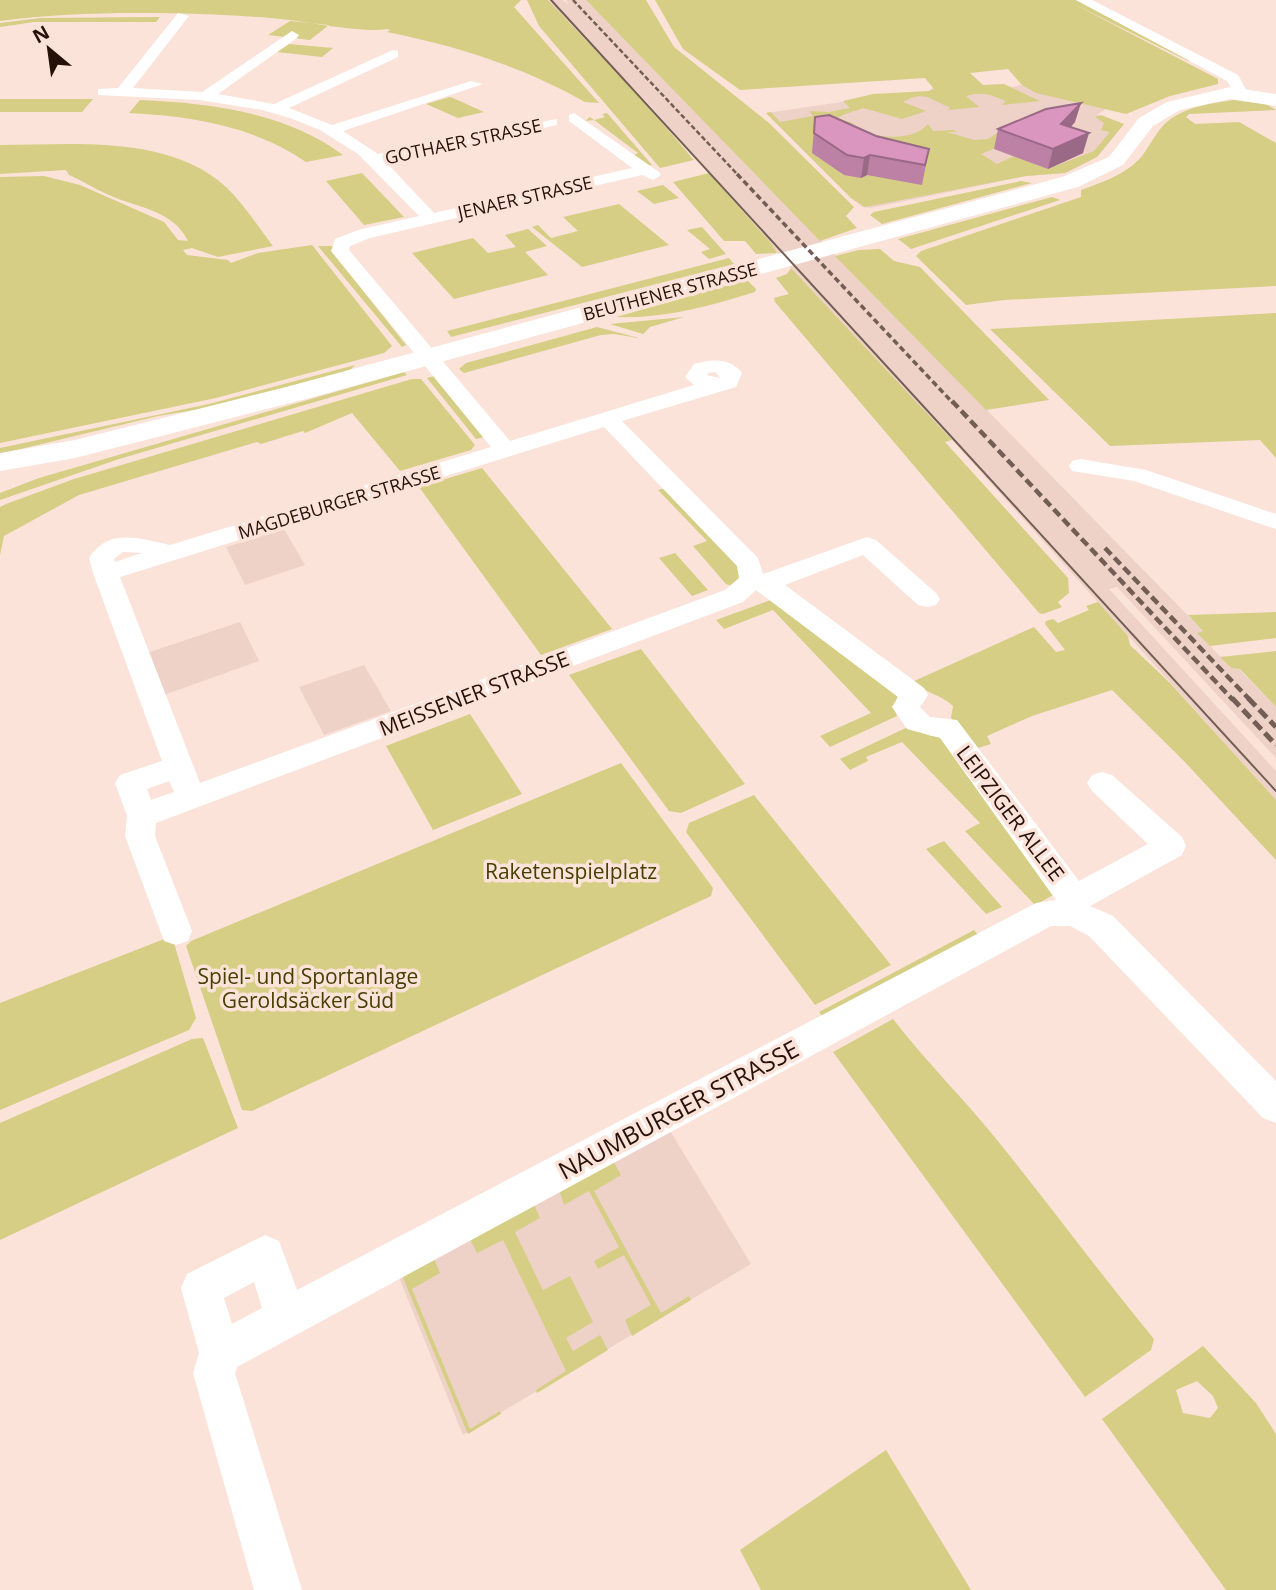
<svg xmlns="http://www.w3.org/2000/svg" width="1276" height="1590" viewBox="0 0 1276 1590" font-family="'Open Sans',sans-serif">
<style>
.built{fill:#eed2c8}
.green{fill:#d5ce84;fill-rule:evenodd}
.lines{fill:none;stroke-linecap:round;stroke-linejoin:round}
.minor{fill:#fff;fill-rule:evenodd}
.secondary{fill:#fff;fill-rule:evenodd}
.tram{stroke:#735e55;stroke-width:2}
.rail-far3{stroke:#735e55;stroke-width:2.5;stroke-dasharray:5 2.5;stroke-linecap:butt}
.rail-far2{stroke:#735e55;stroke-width:3.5;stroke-dasharray:6 3.5;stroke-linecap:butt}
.rail-far1{stroke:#735e55;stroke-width:4.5;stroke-dasharray:9 4.5;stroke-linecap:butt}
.rail{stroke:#735e55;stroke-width:5;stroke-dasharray:11 5;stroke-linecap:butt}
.wall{fill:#bc81a4}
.shaded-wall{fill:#996986}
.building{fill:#db96bf;stroke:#996986;stroke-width:2}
.labels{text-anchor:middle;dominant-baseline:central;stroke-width:7;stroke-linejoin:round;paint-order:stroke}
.far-street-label{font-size:18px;fill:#251108;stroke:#fbe3da}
.street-label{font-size:21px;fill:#251108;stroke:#fbe3da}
.park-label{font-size:21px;fill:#453f00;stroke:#fbe3da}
.near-street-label{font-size:24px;fill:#251108;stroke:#fbe3da}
</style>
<rect width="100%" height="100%" fill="#fbe3da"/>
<!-- built -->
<path class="built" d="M548 0H563L569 5 566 0H586L1204 632 1198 633 1231 668 1239 669 1276 707V758L1117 587 1109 589 1276 771V800L952 440 791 268 648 103Z
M969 73 983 85 1004 84 1008 88 1057 77 1116 102 1097 115 1124 124 1097 157 1065 173 1026 176 871 208 862 207 851 198 766 113 869 98H910L931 93 929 91 934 86 927 81Z
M284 529 305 565 245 585 226 547Z
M240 622 259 661 164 695 147 653Z
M364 665 391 711 324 735 299 687Z
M669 1129 751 1264 463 1435 398 1275Z"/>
<!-- green -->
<path class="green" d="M0 0H521L514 7 599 103 585 102C523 67 457 46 387 32L390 30 387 29C365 34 299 20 271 18 188 12 82 10 0 21Z
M527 0H548L639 96 694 160 660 168 539 26Z
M586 0H646L674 47 769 123 854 207 846 216 857 228 820 241Z
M655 0H1076L1193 61H1188L1070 2 1218 79V84L1170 96 1126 114 1036 93 1022 85 1008 69 970 73 983 85 1004 84 1040 101 1002 105 1006 101C991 95 983 91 966 96L979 107 948 110 950 107C931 101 926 89 903 102L926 111 902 119 863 108C855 112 846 112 838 118L855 124 846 126C868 137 912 144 928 124L933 131 954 130 957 132H947L974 140 988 139 997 133 1024 136 981 154 997 164 1014 156 1048 169 1094 151 1110 132 1101 130 1104 123 1095 117 1101 115 1124 124 1097 157 1065 173 1026 176 865 207 851 198 766 113 771 112 780 122 813 116 809 111 829 112 850 108 843 101 873 94 929 91 934 89 925 78 740 90 683 49Z
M160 17 156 22H34L0 27V23L41 18Z
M290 21 329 25 310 40 268 35Z
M289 44 333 48 322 57 277 52Z
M450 97 453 98 484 112 458 118 426 104Z
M0 99H93L82 112H0Z
M140 100C209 103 286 112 343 155L306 162C254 126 191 116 129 113Z
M1234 100 1266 104 1276 110 1189 114 1186 117 1195 124 1239 122 1276 143V286L1004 300 966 305 916 256 921 251 1081 197V190C1103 182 1127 174 1142 156 1152 143 1158 127 1172 118 1190 106 1213 103 1234 100Z
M607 113 652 165 647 166 632 156 638 153 594 120 585 121 590 117 594 120 605 117 602 114Z
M0 145C73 145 168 134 226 187 244 204 258 227 273 246L218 257 192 248 183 250 187 255 228 260 231 263 258 253 312 245 392 346 384 353 216 398 0 443V177L44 176 80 185 164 222 178 240 188 241C173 210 138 208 109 195 95 189 83 181 69 175L66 170 0 174Z
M362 173 404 217 364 225 326 181Z
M709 173 770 242 777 253 756 254 745 241H724L673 182Z
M1021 181 1032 183 882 224 870 215 874 212Z
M663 185 679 198 654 204 637 191Z
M1052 197 1060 200 911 249 898 239Z
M619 204 669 245 582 267 532 227 538 225 551 238 578 231 563 217Z
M702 227 726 254 709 259 701 252 710 249 687 230Z
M528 229 547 246 525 252 548 275 454 299 412 253 473 238 488 253 516 247 505 235Z
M318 246H333V253L406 345 402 347Z
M880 249 894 261 920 267 1049 400 986 410 835 256 859 250Z
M729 258 734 264 451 337 447 331Z
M791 268 952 440 945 442 1068 578 1069 593 1058 602 1062 607 1043 614 1039 613 775 302 774 298 789 294 776 278 787 274Z
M747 280 756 289 755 292C710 306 663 319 616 317Z
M1276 313V458L1260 440 1110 446 990 329Z
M684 317 650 327 643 334 610 324Z
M597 327 639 338 614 334 601 335 464 373 459 369 466 363Z
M355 365 349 371 213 407 158 416 0 454V448L209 404Z
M404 372 407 375 119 459 0 500V493L39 478Z
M434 376 485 437 476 439 427 378Z
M412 379H421L475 445 471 450 400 471 352 413 305 433 303 431 261 444 257 442 79 495 4 536 0 555V507L6 504 74 479Z
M482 468 612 629 541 655 419 487Z
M666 488 741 567 745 575 735 587 726 584 693 546 707 541 658 490Z
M675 553 708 590 692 596 659 558Z
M776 598 899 692 894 707 897 716 830 747 820 736 871 713 773 610 724 629 716 620Z
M1098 602 1128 636 1130 645 1170 683 1276 800V860L1183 760 1112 690 1032 716 987 736 991 744 974 749 951 718 953 706C940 694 926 693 912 682L1034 627 1056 652 1065 650 1045 624 1046 621 1053 619 1058 623 1089 610 1086 606Z
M1276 612V638L1210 646 1197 633 1203 631 1188 615Z
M641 649 745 784 681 813 669 811 569 675Z
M1276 651V707L1240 669 1231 668 1220 657Z
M470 714 522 794 433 830 386 746Z
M908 727 931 736 946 734 1055 894 1035 905 965 831 980 823 902 742 866 757 868 761 850 770 840 759Z
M621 763 713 888 711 896 252 1111 242 1110 186 946 191 941Z
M754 795 891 965 815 1005 686 832 689 823Z
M944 841 1002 907 986 914 926 849Z
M974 930 979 936 824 1018 819 1012Z
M172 936 196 1018 189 1030 0 1110V1003Z
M893 1019C927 1063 967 1102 1001 1145 1053 1209 1101 1275 1154 1339L1151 1350 1085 1397 833 1052Z
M203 1038 238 1128 0 1240V1123L192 1039Z
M612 1159 621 1175 594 1191 661 1313 689 1296 691 1300 632 1336 625 1320 651 1305 624 1255 598 1269 594 1261 619 1247 589 1191 564 1205 559 1189Z
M533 1202 540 1218 515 1232 543 1290 570 1276 593 1322 566 1338 573 1351 600 1335 608 1350 537 1393 536 1390 566 1371 503 1240 477 1253 469 1237Z
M433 1256 440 1273 412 1289 470 1429 500 1411 501 1414 468 1434 401 1273Z
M1203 1346 1256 1403 1276 1434V1590H1226L1102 1419ZM1197 1381 1213 1396 1218 1408 1210 1418 1183 1413 1176 1390Z
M886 1450 971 1590H761L740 1550Z"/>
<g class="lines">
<!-- minor -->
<path class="minor" d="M1076 0H1092L1238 75 1248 93 1241 97 1236 96 1227 81Z
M178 13 189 16 133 88 202 92 292 31 299 35 297 38 218 94 274 104 393 50 398 51V57L289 108 332 125 471 81 483 84 343 131 378 154 557 119V125L386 162 434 213 632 168 569 121V115L574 113 659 172 661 175 653 180 642 175 370 238 350 246 349 250 510 441 694 385 685 377 694 364C711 359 730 357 742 373L736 387 622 421 758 558 763 574 867 537 876 540 936 593 940 599 936 605 927 607 918 605 863 555 785 585 924 688 928 695 920 707 930 717 957 720 1079 881 1148 844 1092 791 1087 783 1092 775 1102 772 1112 775 1182 837 1186 846 1182 855 1090 906 1113 916 1276 1081V1123L1263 1118 1089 936 1070 926H1051L237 1367 235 1373 302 1590H254L193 1373 199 1353 181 1288 187 1274 265 1235 279 1241 297 1290 1036 903 1056 900 940 738 907 729 892 707 898 697 756 590 743 602 156 823 155 836 192 931 188 941 176 945 164 941 125 836 127 816 115 783 120 775 162 761 93 573 89 558C109 527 140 539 170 545L491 447 331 251 335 239 358 230 419 216 358 154 320 130 290 118 262 110 199 100 98 95V89L118 88ZM716 372 720 378 707 375 708 373ZM604 427 737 566 739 578 725 590 200 783 120 577ZM123 552 142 553 115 562 114 559ZM169 781 174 792 151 800 147 789ZM254 1282 262 1308 232 1324 224 1298Z
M1080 459 1146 470 1276 514V529L1134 481 1072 471 1069 466 1072 461Z"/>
<!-- secondary -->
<path class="secondary" d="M1230 87 1276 94V106L1230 99 1180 110 1153 126 1123 165 1078 187 306 399 75 458 0 471V453L75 440 286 387 1062 177 1109 157 1139 118 1167 102Z"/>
<!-- tram -->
<path class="tram" d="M551 0 1276 791"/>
<!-- rail-far3 -->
<path class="rail-far3" d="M573 0 739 176"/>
<!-- rail-far2 -->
<path class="rail-far2" d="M737 174 953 403"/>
<!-- rail-far1 -->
<path class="rail-far1" d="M952 401 1233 700
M1105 548 1250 700"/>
<!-- rail -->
<path class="rail" d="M1232 698 1276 745
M1248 698 1276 727"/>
</g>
<!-- wall -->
<path class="wall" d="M815 117 876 136 929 149 922 185 867 175 861 178 844 175 812 153Z
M1075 122 1071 127 1083 153 1048 169 994 149 998 129Z"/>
<!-- shaded-wall -->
<path class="shaded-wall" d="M1081 103 1075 122 1056 143 1061 124Z
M1089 133 1083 153 1048 169 1053 149Z
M870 155 867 175 861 178 864 158Z"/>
<!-- building -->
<path class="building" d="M1081 103 1061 124 1089 133 1053 149 998 129 1046 109Z
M829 115 876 136 929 149 925 165 870 155 864 158 847 155 814 133 815 117Z"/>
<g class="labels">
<!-- far-street labels -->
<g class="far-street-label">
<text transform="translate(463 141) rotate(-12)">GOTHAER STRASSE</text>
<text transform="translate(525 197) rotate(-13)">JENAER STRASSE</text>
<text transform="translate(670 291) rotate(-15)">BEUTHENER STRASSE</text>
<text transform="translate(339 502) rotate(-17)">MAGDEBURGER STRASSE</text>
</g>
<!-- street labels -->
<g class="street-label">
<text transform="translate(474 693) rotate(-21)">MEISSENER STRASSE</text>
<text transform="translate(1011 813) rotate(53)">LEIPZIGER ALLEE</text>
</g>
<!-- park labels -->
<g class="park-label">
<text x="571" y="871">Raketenspielplatz</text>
<text x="308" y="976">Spiel- und Sportanlage<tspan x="308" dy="24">Geroldsäcker Süd</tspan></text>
</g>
<!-- near-street labels -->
<g class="near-street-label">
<text transform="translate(678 1109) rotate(-28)">NAUMBURGER STRASSE</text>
</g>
</g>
<!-- north arrow -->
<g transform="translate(49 49) rotate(331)" stroke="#fbe3da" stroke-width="5" paint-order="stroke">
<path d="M0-5L12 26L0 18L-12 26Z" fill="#251108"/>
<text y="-10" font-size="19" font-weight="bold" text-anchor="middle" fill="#251108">N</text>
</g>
</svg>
